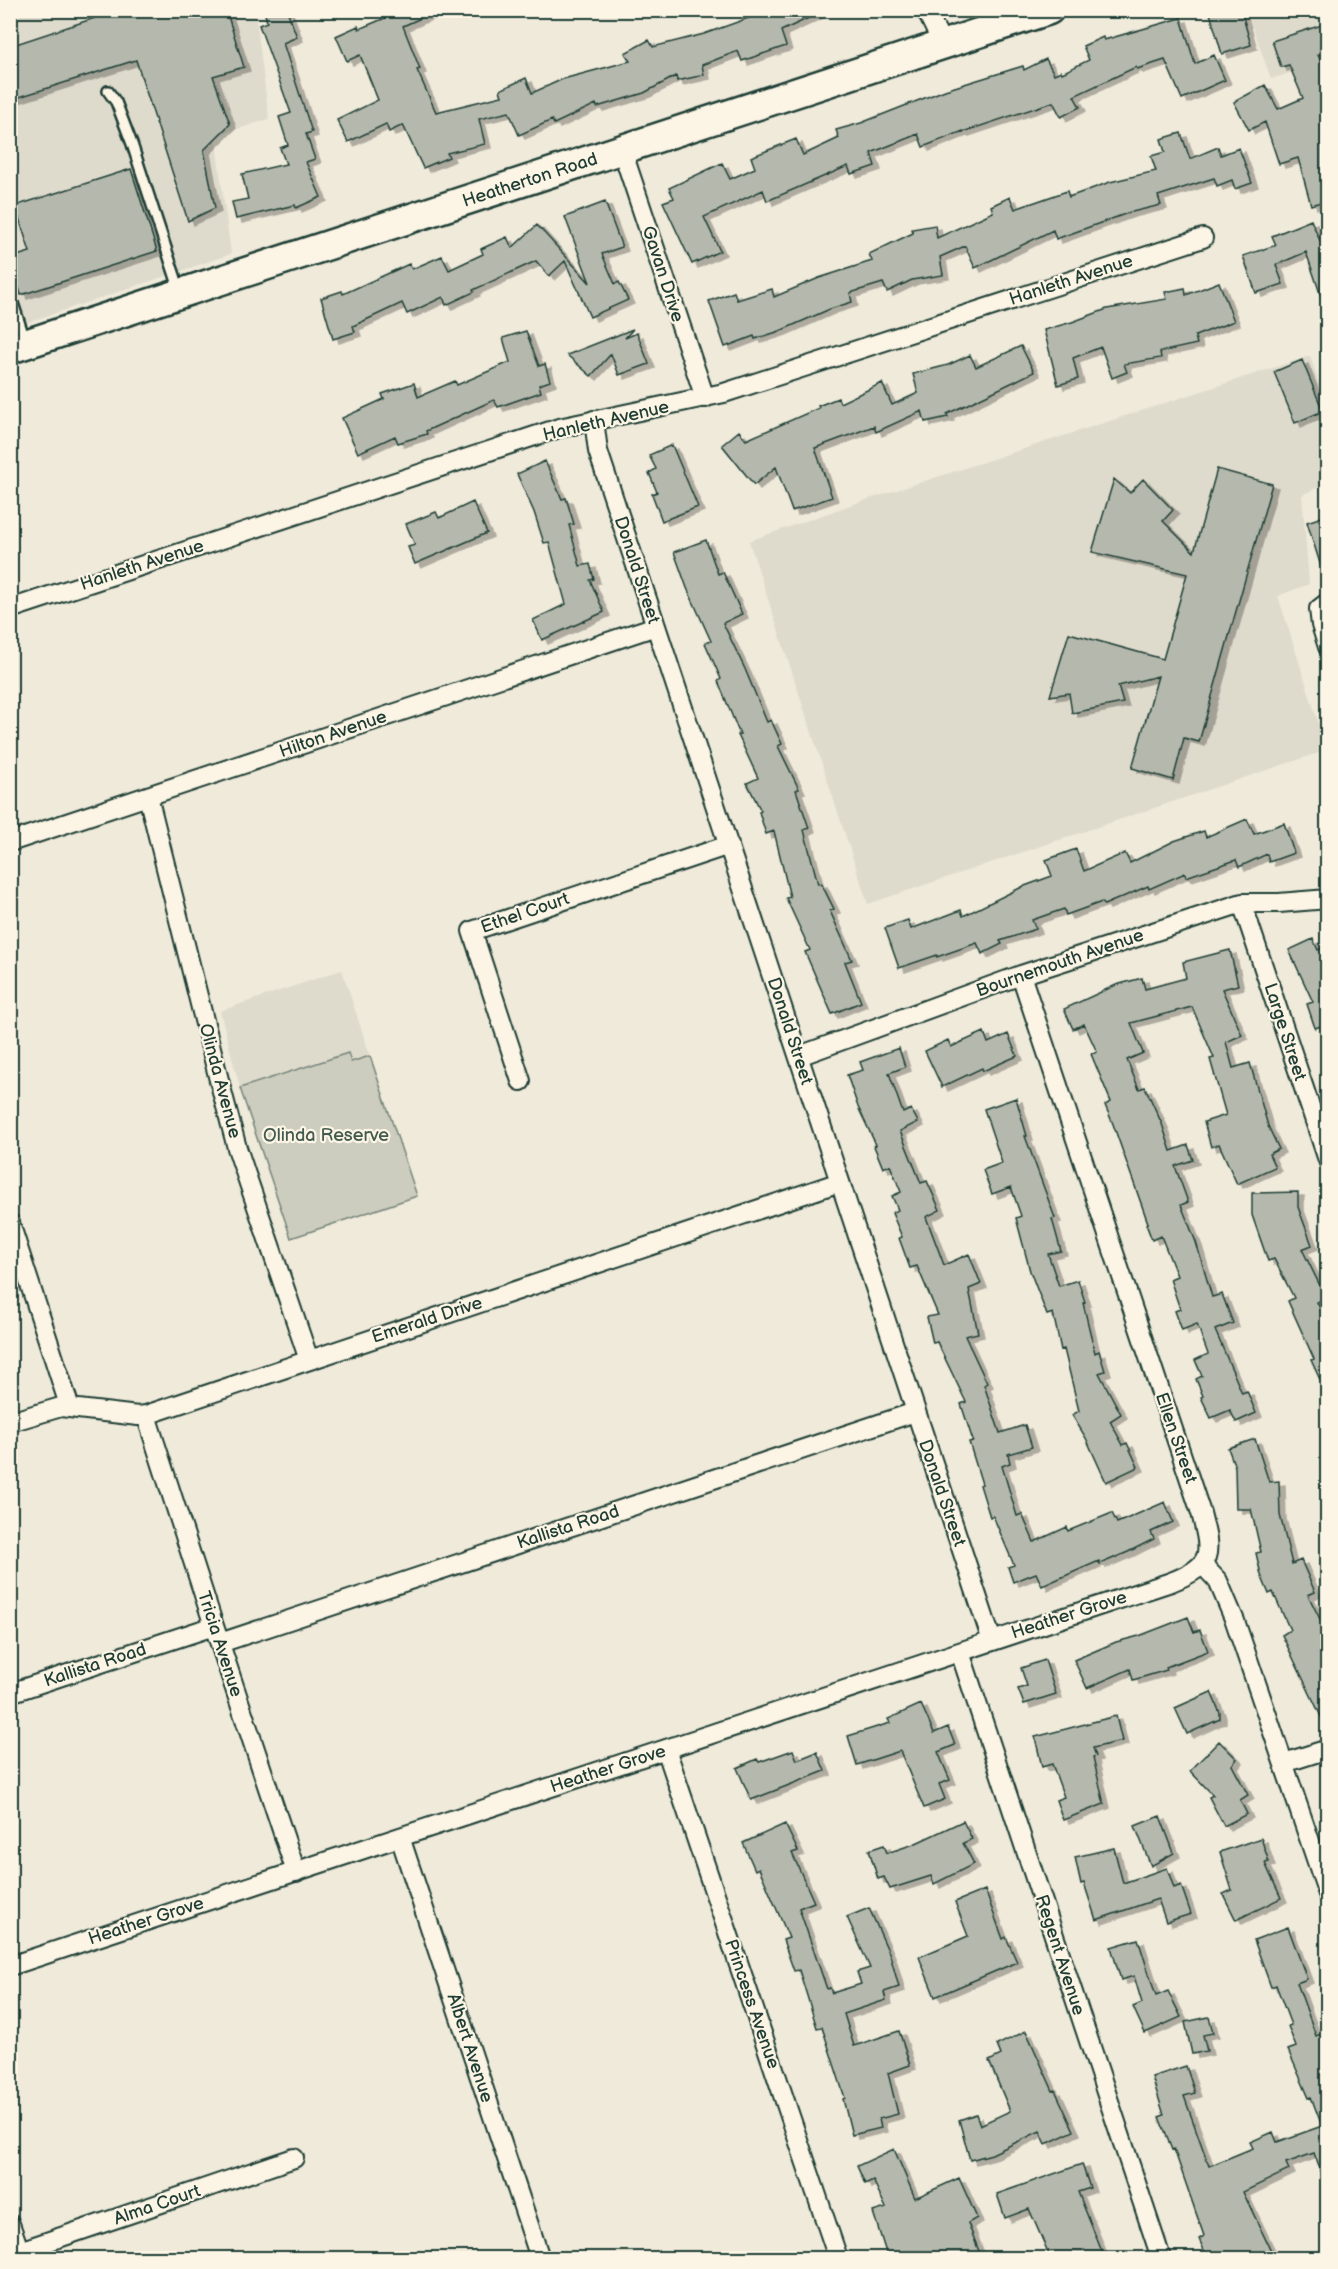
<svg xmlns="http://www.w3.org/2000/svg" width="1338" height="2269" viewBox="0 0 1338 2269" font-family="'Balsamiq Sans',sans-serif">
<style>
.built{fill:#dedbcc}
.green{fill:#cccdbf;stroke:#76857a;stroke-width:1.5}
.building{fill:#b5b9ad;stroke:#1f3d34;stroke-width:1.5;filter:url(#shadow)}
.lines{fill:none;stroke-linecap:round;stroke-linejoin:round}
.service-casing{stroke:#1f3d34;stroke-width:14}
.minor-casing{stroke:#1f3d34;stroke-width:22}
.primary-casing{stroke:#1f3d34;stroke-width:33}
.service{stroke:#fcf5e5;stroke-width:9}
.minor{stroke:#fcf5e5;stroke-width:18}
.primary{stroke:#fcf5e5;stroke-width:28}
.labels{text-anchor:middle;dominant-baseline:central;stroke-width:4.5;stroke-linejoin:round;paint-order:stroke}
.street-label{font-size:18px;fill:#1f3d34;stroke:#fcf5e5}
.park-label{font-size:18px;fill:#425a50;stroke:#fcf5e5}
</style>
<defs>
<filter id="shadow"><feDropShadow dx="6" dy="4" stdDeviation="0" flood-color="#0004"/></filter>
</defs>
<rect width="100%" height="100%" fill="#efeada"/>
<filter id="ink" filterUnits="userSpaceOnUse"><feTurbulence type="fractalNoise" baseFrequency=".0167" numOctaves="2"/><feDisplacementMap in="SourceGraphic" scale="12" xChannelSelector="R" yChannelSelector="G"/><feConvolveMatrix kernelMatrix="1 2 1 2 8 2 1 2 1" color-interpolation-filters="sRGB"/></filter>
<g filter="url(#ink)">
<!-- built -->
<path class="built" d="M23 10 255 11 269 119 215 136 231 254 11 328 10 15Z
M1247 11H1327V61L1271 79Z
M1310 356 1327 408V483L1302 495 1309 584 1278 596 1327 750 868 904 749 541 845 507Z
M342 970 370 1056 351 1062 347 1053 240 1088 220 1011Z"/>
<!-- green -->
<path class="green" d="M348 1053 351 1062 370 1056 417 1196 291 1238 240 1088Z"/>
<!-- building -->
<path class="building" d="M119 10H226L244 67 213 76 230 124 204 150 215 208 188 221 136 60 10 100V46Z
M264 10H287L297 37 283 43 312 132 306 134 315 159 306 162 321 197 296 208 295 205 236 219 232 202 248 199 242 174 286 164 280 148 288 145 279 117 291 113 259 25 267 22Z
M382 10H439L403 26 420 69 417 70 436 112 502 96 500 90 526 78 532 93 563 79 630 61 625 53 649 40 653 47 704 34 771 10H826L781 31 786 46 742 61 738 51 702 65 704 75 677 81 676 76 644 93 597 107 596 104 554 124 552 120 519 135 509 112 479 119 485 144 447 153 449 157 423 168 403 125 389 132 386 124 348 142 337 120 378 100 360 55 347 61 336 36 358 26 359 29 385 18Z
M1209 10H1241L1251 45 1222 54Z
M1181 18 1195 64 1214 55 1225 80 1182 99 1165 60 1137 69 1136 67 1074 96 1080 107 1061 117 1053 102 963 132V131L923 147 918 134 871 153 875 166 851 174 848 166 767 201 763 190 704 217 720 251 692 264 663 202 674 198 669 188 722 163 730 179 755 168 751 157 796 139 803 155 839 138 836 130 861 123 945 90 1023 66 1024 70 1046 59 1054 74 1061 71 1062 73 1089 60 1083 46 1103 37 1104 40Z
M1328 23V52L1318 55 1328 77V200L1311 205 1298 158 1279 164 1265 122 1249 130 1234 102 1265 85 1278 109 1303 98 1289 65 1281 67 1272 41Z
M1181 133 1190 159 1218 147 1221 155 1239 148 1252 183 1235 189 1232 180 1217 186 1214 178 1158 196 1161 205 1128 213 1056 239 1053 230 975 268 965 246 940 257 943 275 912 280 887 292 883 283 850 293 852 302 830 309 780 331 755 339 754 336 725 347 709 301 734 292 737 300 772 289 774 297 819 278 872 261 869 254 913 233 912 229 935 225 937 238 993 212 991 206 1010 197 1015 209 1067 191 1069 197 1110 182 1156 171 1151 156 1165 152 1161 139Z
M131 169 157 251 21 295 10 258 30 252 15 206Z
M605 202 622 247 602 254 615 284 619 282 628 300 590 317 565 261 549 276 536 261 473 290 474 292 446 305 443 297 407 314 402 303 353 326 355 332 333 339 321 298 342 291 343 294 409 264 412 269 442 256 449 270 483 254 481 249 507 237 512 248 537 225 590 283 565 217Z
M1311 220 1328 259V308H1325L1306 252 1276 265 1283 284 1256 293 1243 256 1276 245 1272 236Z
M1219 282 1234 321 1195 336 1197 344 1160 352 1161 358 1124 364 1127 372 1112 378 1101 347 1073 358 1078 379 1058 385 1044 330 1072 322 1107 309 1167 299 1165 292 1185 288 1186 295Z
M633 329 625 338 637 333 649 364 619 375 611 354 591 376 567 355Z
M526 331 539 366 545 364 550 381 539 385 541 392 498 407 494 400 426 431 427 434 398 443 395 436 358 453 342 418 384 399 382 394 414 383 418 397 455 381 457 385 510 362 503 338Z
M1021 346 1034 372 947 414 948 417 925 422 922 411 876 432 874 426 815 448 832 497 792 511 776 467 754 485 722 445 739 431 746 440 819 408 818 406 838 398 840 403 882 383 892 405 918 393 913 374 948 365 970 355 976 367Z
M1302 360 1323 411 1295 423 1274 372Z
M672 445 698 507 662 521 652 494 657 492 649 473 656 469 649 455Z
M545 461 562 499 566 498 574 524 569 525 580 566 590 564 594 579 590 580 604 612 542 640 533 620 566 604 549 542 544 543 534 512 517 474Z
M1217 469 1272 484 1199 742 1184 738 1173 780 1132 768 1158 676 1118 686 1123 703 1072 713 1069 693 1050 696 1069 633 1163 659 1187 574 1092 552 1114 479 1130 493 1143 479 1173 510 1163 521 1194 552Z
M473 502 487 533 415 564 408 547 415 545 406 524 436 512 439 518Z
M1328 515V575L1324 576 1307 522Z
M706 540 718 574 723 572 742 614 723 623 745 669 767 722 771 720 782 744 778 746 799 789 796 790 809 828 804 830 818 884 821 883 834 909 830 911 852 960 845 962 861 1002 832 1014 805 952 810 950 786 898 790 897 774 831 766 834 759 812 761 811 747 783 758 778 738 735H740L718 681 721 679 705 643 711 641 687 588 674 552Z
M1247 819 1254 834 1284 823 1294 853 1269 862 1267 854 1239 867 1236 860 1186 877 1185 873 1149 889 1148 886 1104 905 1102 902 1066 915 1064 909 1032 920 1036 929 1000 941 1002 944 982 954 977 943 937 957V955L899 968 885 928 908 920 911 929 961 910 963 916 1022 887 1052 876 1046 860 1076 849 1084 871 1125 853 1130 863 1174 841 1204 831 1206 837Z
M1313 939 1318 950 1328 946V1034L1324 1025 1315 1028 1307 1004 1313 1002 1289 950Z
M1230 950 1238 985 1222 989 1242 1035 1226 1042 1233 1068 1250 1063 1268 1126 1279 1149 1269 1154 1275 1167 1237 1184 1219 1144 1211 1147 1204 1122 1226 1115 1210 1059 1214 1058 1192 1007 1131 1023 1143 1053 1127 1060 1139 1089 1145 1087 1162 1124 1171 1151 1188 1145 1193 1160 1175 1166 1188 1202 1181 1205 1196 1242 1212 1297 1222 1294 1233 1323 1215 1330 1242 1393 1247 1391 1256 1413 1236 1422 1230 1410 1211 1418 1201 1397 1203 1396 1196 1379 1202 1376 1195 1360 1208 1354 1197 1324 1182 1330 1175 1311 1180 1309 1170 1279 1177 1276 1161 1236 1152 1240 1146 1224 1148 1223 1113 1124 1105 1105 1111 1102 1091 1054 1097 1052 1084 1024 1073 1029 1064 1009 1116 985 1142 978 1145 989 1186 978 1183 962Z
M984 1032 988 1043 1008 1034 1017 1056 983 1071 982 1068 942 1087 925 1051 948 1040 951 1047Z
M899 1048 905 1067 889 1073 903 1113 911 1109 918 1122 900 1131 921 1183 927 1181 940 1210 926 1217 944 1265 969 1254 981 1284 969 1289 978 1333 965 1336 987 1383 984 1385 1000 1433 1025 1425 1032 1447 1008 1454 1010 1463 1002 1466 1017 1516 1022 1514 1034 1542 1067 1527 1068 1531 1112 1513 1117 1523 1165 1502 1173 1522 1151 1532 1154 1539 1128 1552 1100 1564 1099 1561 1042 1586 1036 1573 1013 1582 1008 1567 1014 1565 993 1516 990 1517 980 1485 982 1484 969 1442 973 1441 961 1404 966 1402 937 1342 933 1343 927 1317 938 1315 917 1266 910 1268 899 1238 902 1237 892 1213 898 1210 892 1196 901 1192 890 1165 883 1168 874 1146 876 1145 858 1107 847 1075 863 1070 860 1062Z
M1016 1098 1027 1136H1025L1055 1218 1052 1219 1061 1251 1048 1254 1059 1286 1078 1280 1085 1302 1083 1303 1095 1353 1099 1351 1105 1371 1099 1373 1121 1414 1110 1421 1123 1445 1127 1443 1138 1467 1106 1482 1086 1438 1072 1415 1079 1411 1064 1349 1061 1350 1053 1313 1047 1315 1030 1271 1016 1218 1021 1216 1011 1187 992 1194 983 1170 1002 1163 984 1109Z
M1298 1192V1207L1312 1245 1302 1249 1326 1298 1317 1302 1328 1325V1397L1311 1360 1314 1359 1288 1301 1294 1298 1274 1259 1268 1261 1252 1215V1193Z
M1255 1439 1269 1482 1279 1481 1280 1515 1292 1564 1301 1560 1315 1592 1308 1595 1323 1625 1328 1623V1731L1282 1635 1290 1630 1273 1592 1269 1594 1261 1575 1256 1553 1261 1552 1251 1509H1236L1235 1467 1228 1448Z
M1188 1617 1194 1632 1200 1630 1208 1651 1166 1667 1167 1670 1133 1680 1130 1669 1087 1688 1074 1660 1116 1642 1139 1636Z
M1045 1660 1056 1694 1024 1704 1018 1689 1027 1686 1021 1668Z
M1211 1692 1220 1713V1719L1187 1734 1175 1708Z
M921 1704 934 1733 948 1727 955 1745 938 1752 950 1780 939 1784 945 1799 924 1808 900 1751 857 1765 848 1736 890 1723 888 1719Z
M1116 1716 1122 1741 1093 1748 1096 1756 1093 1757 1104 1804 1063 1820 1056 1800 1064 1797 1052 1764 1042 1767 1035 1737Z
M1219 1741 1237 1759 1232 1765 1248 1795 1240 1800 1247 1814 1224 1826 1209 1797 1213 1795 1190 1771Z
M793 1750 797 1760 817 1752 825 1771 751 1800 737 1768 757 1759 759 1762Z
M1160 1816 1174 1853 1151 1866 1135 1826Z
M963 1821 972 1839 963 1843 974 1864 934 1884 931 1876 890 1889 884 1877 878 1879 869 1850 884 1845 887 1853 914 1844Z
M785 1824 798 1851 792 1853 814 1902 799 1908 827 1989 830 1988 832 1993 861 1984 857 1972 870 1968 847 1917 869 1908 890 1955 899 1987 884 1992 886 2000 844 2014 854 2046 899 2031 910 2065 888 2073 898 2114 879 2119 881 2128 852 2135 843 2099 845 2098 822 2027 817 2028 799 1970 794 1971 783 1940 789 1938 759 1868 755 1870 743 1843Z
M1261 1838 1269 1862 1265 1863 1281 1898 1236 1920 1223 1894 1232 1890 1220 1852Z
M1114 1848 1123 1883 1167 1868 1174 1888 1181 1885 1191 1914 1166 1922 1158 1899 1096 1920 1084 1883 1081 1884 1075 1857Z
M985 1890 1003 1939 1006 1937 1017 1962 935 1997 919 1957 968 1936 955 1902Z
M1288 1927 1307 1979 1297 1983 1316 2036 1328 2031V2185L1326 2186 1314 2153 1286 2163 1289 2170 1243 2192 1275 2259H1208L1199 2239 1204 2236 1174 2149 1172 2150 1159 2117 1164 2115 1152 2077 1186 2066 1195 2093 1184 2096 1209 2166 1253 2148 1250 2142 1273 2132 1277 2142 1322 2126 1311 2097 1309 2098 1288 2050 1296 2047 1288 2026 1291 2025 1276 1985 1271 1987 1254 1940Z
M1138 1939 1156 1996 1168 1991 1181 2017 1145 2033 1133 2007 1142 2003 1134 1976 1121 1980 1111 1947Z
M1209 2017 1213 2033 1203 2035 1207 2051 1192 2054 1185 2022Z
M1026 2031 1053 2091 1055 2090 1074 2131 1046 2144 1040 2131 992 2154 970 2160 959 2120 976 2114 980 2125 1010 2111 989 2061 1001 2055 997 2045Z
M894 2149 915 2198 959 2178 977 2218 968 2223 982 2259H888L873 2212 886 2208 873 2180 865 2184 857 2166Z
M1082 2164 1090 2188 1078 2192 1105 2259H1051L1029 2209 1005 2218 997 2194Z"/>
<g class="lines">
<defs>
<path id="service" d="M108 91 116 102 132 144 180 291
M10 294 25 340"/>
<path id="minor" d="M926 10 943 45
M622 150 705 398
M594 420 598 451 992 1641
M1328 602 1319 609 1321 625 1328 647
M10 609 559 428 724 393 1203 238
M148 796 219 1080 237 1148 309 1360
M10 842 656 626
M1242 903 1328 1160
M799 1056 1021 975 1242 903H1279L1328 899
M521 1081 472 931 729 845
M10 1223 70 1408
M146 1415 214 1626 296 1872
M10 1422 61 1407 138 1416 146 1415 840 1182
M1202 1564 1218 1581 1235 1621 1328 1894
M220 1643 915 1412
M960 1652 1161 2258
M10 1693 214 1626
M666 1749 838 2258
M1284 1763 1328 1749
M400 1837 540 2258
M10 1966 1171 1582C1215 1565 1211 1553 1201 1513L1021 975
M10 2224 22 2258
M20 2251 294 2158"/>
<path id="primary" d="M10 349 1049 10"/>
</defs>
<!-- service casing -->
<use href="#service" class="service-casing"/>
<!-- minor casing -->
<use href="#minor" class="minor-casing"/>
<!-- primary casing -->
<use href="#primary" class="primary-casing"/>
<!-- service -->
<use href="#service" class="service"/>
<!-- minor -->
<use href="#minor" class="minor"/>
<!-- primary -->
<use href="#primary" class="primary"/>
</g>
</g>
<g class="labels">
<!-- street labels -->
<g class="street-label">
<text transform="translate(530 180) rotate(-18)">Heatherton Road</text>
<text transform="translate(663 274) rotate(72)">Gavan Drive</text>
<text transform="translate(1071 280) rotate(-18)">Hanleth Avenue</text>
<text transform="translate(606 421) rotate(-13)">Hanleth Avenue</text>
<text transform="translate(142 565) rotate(-18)">Hanleth Avenue</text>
<text transform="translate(637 570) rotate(72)">Donald Street</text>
<text transform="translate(333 734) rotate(-19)">Hilton Avenue</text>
<text transform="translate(525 913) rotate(-19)">Ethel Court</text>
<text transform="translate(1060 963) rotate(-19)">Bournemouth Avenue</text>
<text transform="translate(790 1031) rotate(72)">Donald Street</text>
<text transform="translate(1285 1032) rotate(72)">Large Street</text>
<text transform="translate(220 1081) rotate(75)">Olinda Avenue</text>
<text transform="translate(427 1320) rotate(-18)">Emerald Drive</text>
<text transform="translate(1176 1438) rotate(71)">Ellen Street</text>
<text transform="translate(942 1493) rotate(71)">Donald Street</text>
<text transform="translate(568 1527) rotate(-18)">Kallista Road</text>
<text transform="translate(1069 1615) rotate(-18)">Heather Grove</text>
<text transform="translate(220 1644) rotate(72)">Tricia Avenue</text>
<text transform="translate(95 1665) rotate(-18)">Kallista Road</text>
<text transform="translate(608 1769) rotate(-18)">Heather Grove</text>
<text transform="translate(146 1921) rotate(-18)">Heather Grove</text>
<text transform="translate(1060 1955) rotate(72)">Regent Avenue</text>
<text transform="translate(752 2004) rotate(71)">Princess Avenue</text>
<text transform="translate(470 2048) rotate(72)">Albert Avenue</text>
<text transform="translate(157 2205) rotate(-19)">Alma Court</text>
</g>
<!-- park labels -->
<g class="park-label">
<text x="326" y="1135">Olinda Reserve</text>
</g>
</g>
<!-- margin -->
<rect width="1338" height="2269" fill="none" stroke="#fcf5e5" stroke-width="36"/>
<rect x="18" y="18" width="1302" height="2233" fill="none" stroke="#1f3d34" stroke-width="2" filter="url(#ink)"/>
</svg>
